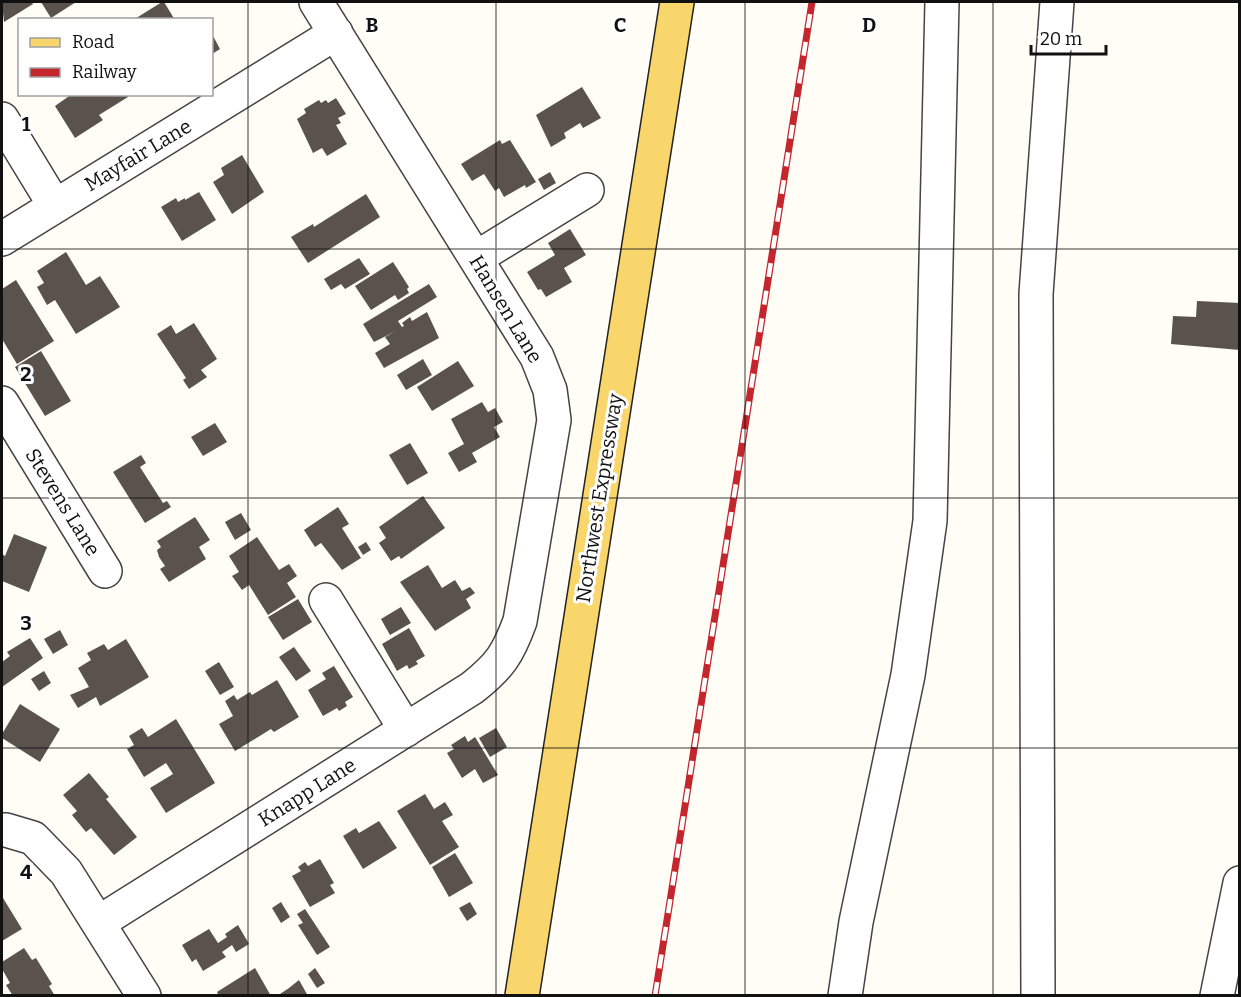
<svg xmlns="http://www.w3.org/2000/svg" width="1241" height="997" viewBox="0 0 1241 997" font-family="Bitter,serif">
<style>
.building{fill:#5a524d}
.lines{fill:none;stroke-linecap:round;stroke-linejoin:round}
.minor-casing{stroke:#444;stroke-width:36}
.major-casing{stroke:#222;stroke-width:36}
.minor{stroke:#fff;stroke-width:33}
.major{stroke:#f9d66b;stroke-width:33}
.rail-casing{stroke:#c4262e;stroke-width:7}
.rail{stroke:#fff;stroke-width:4.5;stroke-dasharray:14;stroke-linecap:butt}
.grid{fill:none;stroke:#111;stroke-width:1.5;stroke-opacity:0.55}
.labels{text-anchor:middle;dominant-baseline:central;stroke-width:6;stroke-linejoin:round;paint-order:stroke}
.street-label{font-size:20px;fill:#111;stroke:#fff}
.grid-label{font-size:20px;text-anchor:middle;font-weight:bold;fill:#111;stroke:#fff;stroke-width:6;stroke-linejoin:round;paint-order:stroke}
</style>
<rect width="100%" height="100%" fill="#fffdf5"/>
<!-- building -->
<path class="building" d="M2 2H32L33 4 4 22Z
M41 2H76L51 18Z
M164 2 175 20H133L162 2Z
M212 34 220 49 212 54Z
M582 87 601 118 583 128 580 123 564 133 566 138 551 147 536 115Z
M72 94H126L128 97 99 115 103 120 75 138 55 106Z
M336 98 346 114 338 118 341 123 336 125 347 144 327 156 322 148 313 153 297 119 306 113 304 109 319 100 321 103 326 100 328 103Z
M500 140 502 144 510 140 536 182 526 188 525 185 504 197 499 188 495 191 484 174 472 181 461 164Z
M242 155 264 192 232 214 213 182 224 175 221 168Z
M550 172 556 183 544 190 538 179Z
M199 192 216 220 182 241 161 207 176 198 178 202 185 198V200Z
M366 194 380 217 308 263 291 237 313 224 314 227Z
M570 229 586 255 564 268 572 282 546 297 541 289 538 290 527 272 555 255 548 243Z
M66 252 86 285 100 276 120 307 76 334 55 300 47 305 37 287 44 283 37 271Z
M359 258 370 274 345 289 341 284 331 290 324 279Z
M393 262 409 287 407 289 409 293 398 300 395 295 371 310 355 286Z
M16 280 54 341 17 364 2 339V289Z
M429 284 437 297 398 321 402 327 404 326 402 323 410 317 412 321 427 312 439 338 384 368 375 353 390 344 385 337 396 331 374 342 363 324Z
M1197 301 1240 303V350L1171 344 1173 316 1196 317Z
M194 323 217 359 201 370 207 377 189 389 183 380 186 378 157 334 171 325 176 334Z
M41 351 71 401 45 416 15 367Z
M423 359 432 375 406 390 397 375Z
M458 361 474 386 432 411 417 387Z
M482 402 488 412 495 408 503 422 494 427 500 437 472 453 477 462 459 472 448 453 464 444 451 419Z
M215 423 227 442 203 456 191 437Z
M410 443 428 473 407 485 389 455Z
M141 455 146 463 140 467 163 503 167 501 171 507 145 523 113 472Z
M423 496 445 528 401 559 399 556 391 561 379 543 386 538 379 527Z
M338 507 349 524 342 528 361 558 342 570 321 543 315 547 304 530Z
M241 513 251 530 235 540 225 522Z
M195 517 210 540 199 547 206 559 169 582 160 569 165 566 159 557 157 550 161 547 157 541Z
M14 534 47 547 29 592 2 581V554L5 556Z
M257 537 279 570 289 564 297 576 287 583 296 597 268 615 249 585 242 590 232 576 239 572 229 556Z
M366 542 371 550 363 555 358 547Z
M428 565 442 588 455 580 462 591 470 587 475 593 466 599 471 608 435 631 400 582Z
M298 599 312 622 283 640 268 617Z
M401 607 411 623 390 635 381 619Z
M409 628 425 656 416 661 418 664 409 669 407 665 397 671 382 644Z
M60 630 68 645 53 654 44 639Z
M30 638 43 658 2 687V662L10 656 7 652Z
M126 639 149 677 100 706 96 697 78 708 70 695 89 687 78 668 91 660 87 653 104 644 108 650Z
M294 647 311 671 296 681 279 657Z
M219 662 234 687 220 695 205 671Z
M334 666 353 697 345 702 347 706 339 711 337 708 323 716 308 690 326 679 322 673Z
M44 671 51 683 39 691 31 679Z
M277 680 299 717 274 732 271 729 235 751 219 724 233 716 225 701 234 695 237 700 250 692 252 695Z
M20 704 60 729 40 762 2 738V734Z
M176 719 215 783 166 813 150 788 173 774 166 763 144 777 127 749 134 745 129 736 142 728 148 737Z
M496 728 507 747 490 757 479 738Z
M465 736 468 742 475 737 498 775 483 783 475 769 462 778 447 753 454 749 451 745Z
M89 773 109 797 106 799 137 837 114 855 91 828 86 832 72 815 77 811 63 795Z
M425 794 434 809 445 802 453 815 442 821 459 847 430 865 397 811Z
M379 821 397 848 363 869 343 836 356 828 359 833Z
M455 853 473 883 449 897 432 867Z
M320 859 334 883 330 885 335 893 310 907 292 876 301 871 298 867 305 862 308 866Z
M3 898 22 929 2 941V899Z
M281 902 290 917 281 923 272 908Z
M470 902 477 914 467 921 459 908Z
M305 909 330 947 317 955 298 925 303 923 297 914Z
M238 925 249 944 236 952 232 945 222 952 226 957 203 971 196 959 192 962 182 945 209 929 218 943 227 937 225 934Z
M24 948 32 960 36 958 52 984 49 986 55 996H13L6 985 10 983 2 969V962Z
M255 968 271 996H219L217 992Z
M315 968 325 983 317 988 308 974Z
M299 980 308 996H277L289 988Z"/>
<g class="lines">
<defs>
<path id="minor" d="M2 119 55 206
M2 239 336 33
M476 258 587 190
M2 403 105 571
M326 600 406 730
M6 830 33 838 66 872 144 996
M98 923 472 688C500 666 508 654 520 621L554 420 550 390 537 357 316 2
M845 996 856 922 908 675 930 521 942 2
M1038 996 1036 294 1057 2
M1217 996 1240 883"/>
<path id="major" d="M522 996 677 2"/>
</defs>
<!-- minor casing -->
<use href="#minor" class="minor-casing"/>
<!-- major casing -->
<use href="#major" class="major-casing"/>
<!-- minor -->
<use href="#minor" class="minor"/>
<!-- major -->
<use href="#major" class="major"/>
<defs>
<path id="rail" d="M655 996 812 2"/>
</defs>
<!-- rail casing -->
<use href="#rail" class="rail-casing"/>
<!-- rail -->
<use href="#rail" class="rail"/>
</g>
<!-- grid -->
<path class="grid" d="M248 2V996M496 2V996M745 2V996M993 2V996M2 249H1240M2 498H1240M2 748H1240"/>
<g class="labels">
<!-- street labels -->
<g class="street-label">
<text transform="translate(138 155) rotate(-31)">Mayfair Lane</text>
<text transform="translate(506 309) rotate(59)">Hansen Lane</text>
<text transform="translate(599 498) rotate(-81)">Northwest Expressway</text>
<text transform="translate(63 502) rotate(58)">Stevens Lane</text>
<text transform="translate(307 792) rotate(-32)">Knapp Lane</text>
</g>
</g>
<g class="grid-label">
<text x="372" y="32">B</text>
<text x="620" y="32">C</text>
<text x="869" y="32">D</text>
<text x="26" y="131">1</text>
<text x="26" y="381">2</text>
<text x="26" y="630">3</text>
<text x="26" y="879">4</text>
</g>
<!-- border -->
<rect width="1241" height="997" fill="none" stroke="#111111" stroke-width="6"/>
<!-- legend -->
<rect x="18" y="18" width="195" height="78" fill="#ffffff" stroke="#a0a0a0" stroke-width="1.5"/>
<rect x="30" y="38" width="30" height="9" fill="#f9d66b" stroke="#a0a0a0" stroke-width="1.5"/>
<text x="72" y="48" font-size="18" fill="#111111">Road</text>
<rect x="30" y="68" width="30" height="9" fill="#c4262e" stroke="#a0a0a0" stroke-width="1.5"/>
<text x="72" y="78" font-size="18" fill="#111111">Railway</text>
<!-- scale -->
<path d="M1031 45v9h75v-9" fill="none" stroke="#111111" stroke-width="3"/>
<text x="1040" y="45" font-size="18" fill="#111111" stroke="#ffffff" stroke-width="4.5" paint-order="stroke">20 m</text>
</svg>
